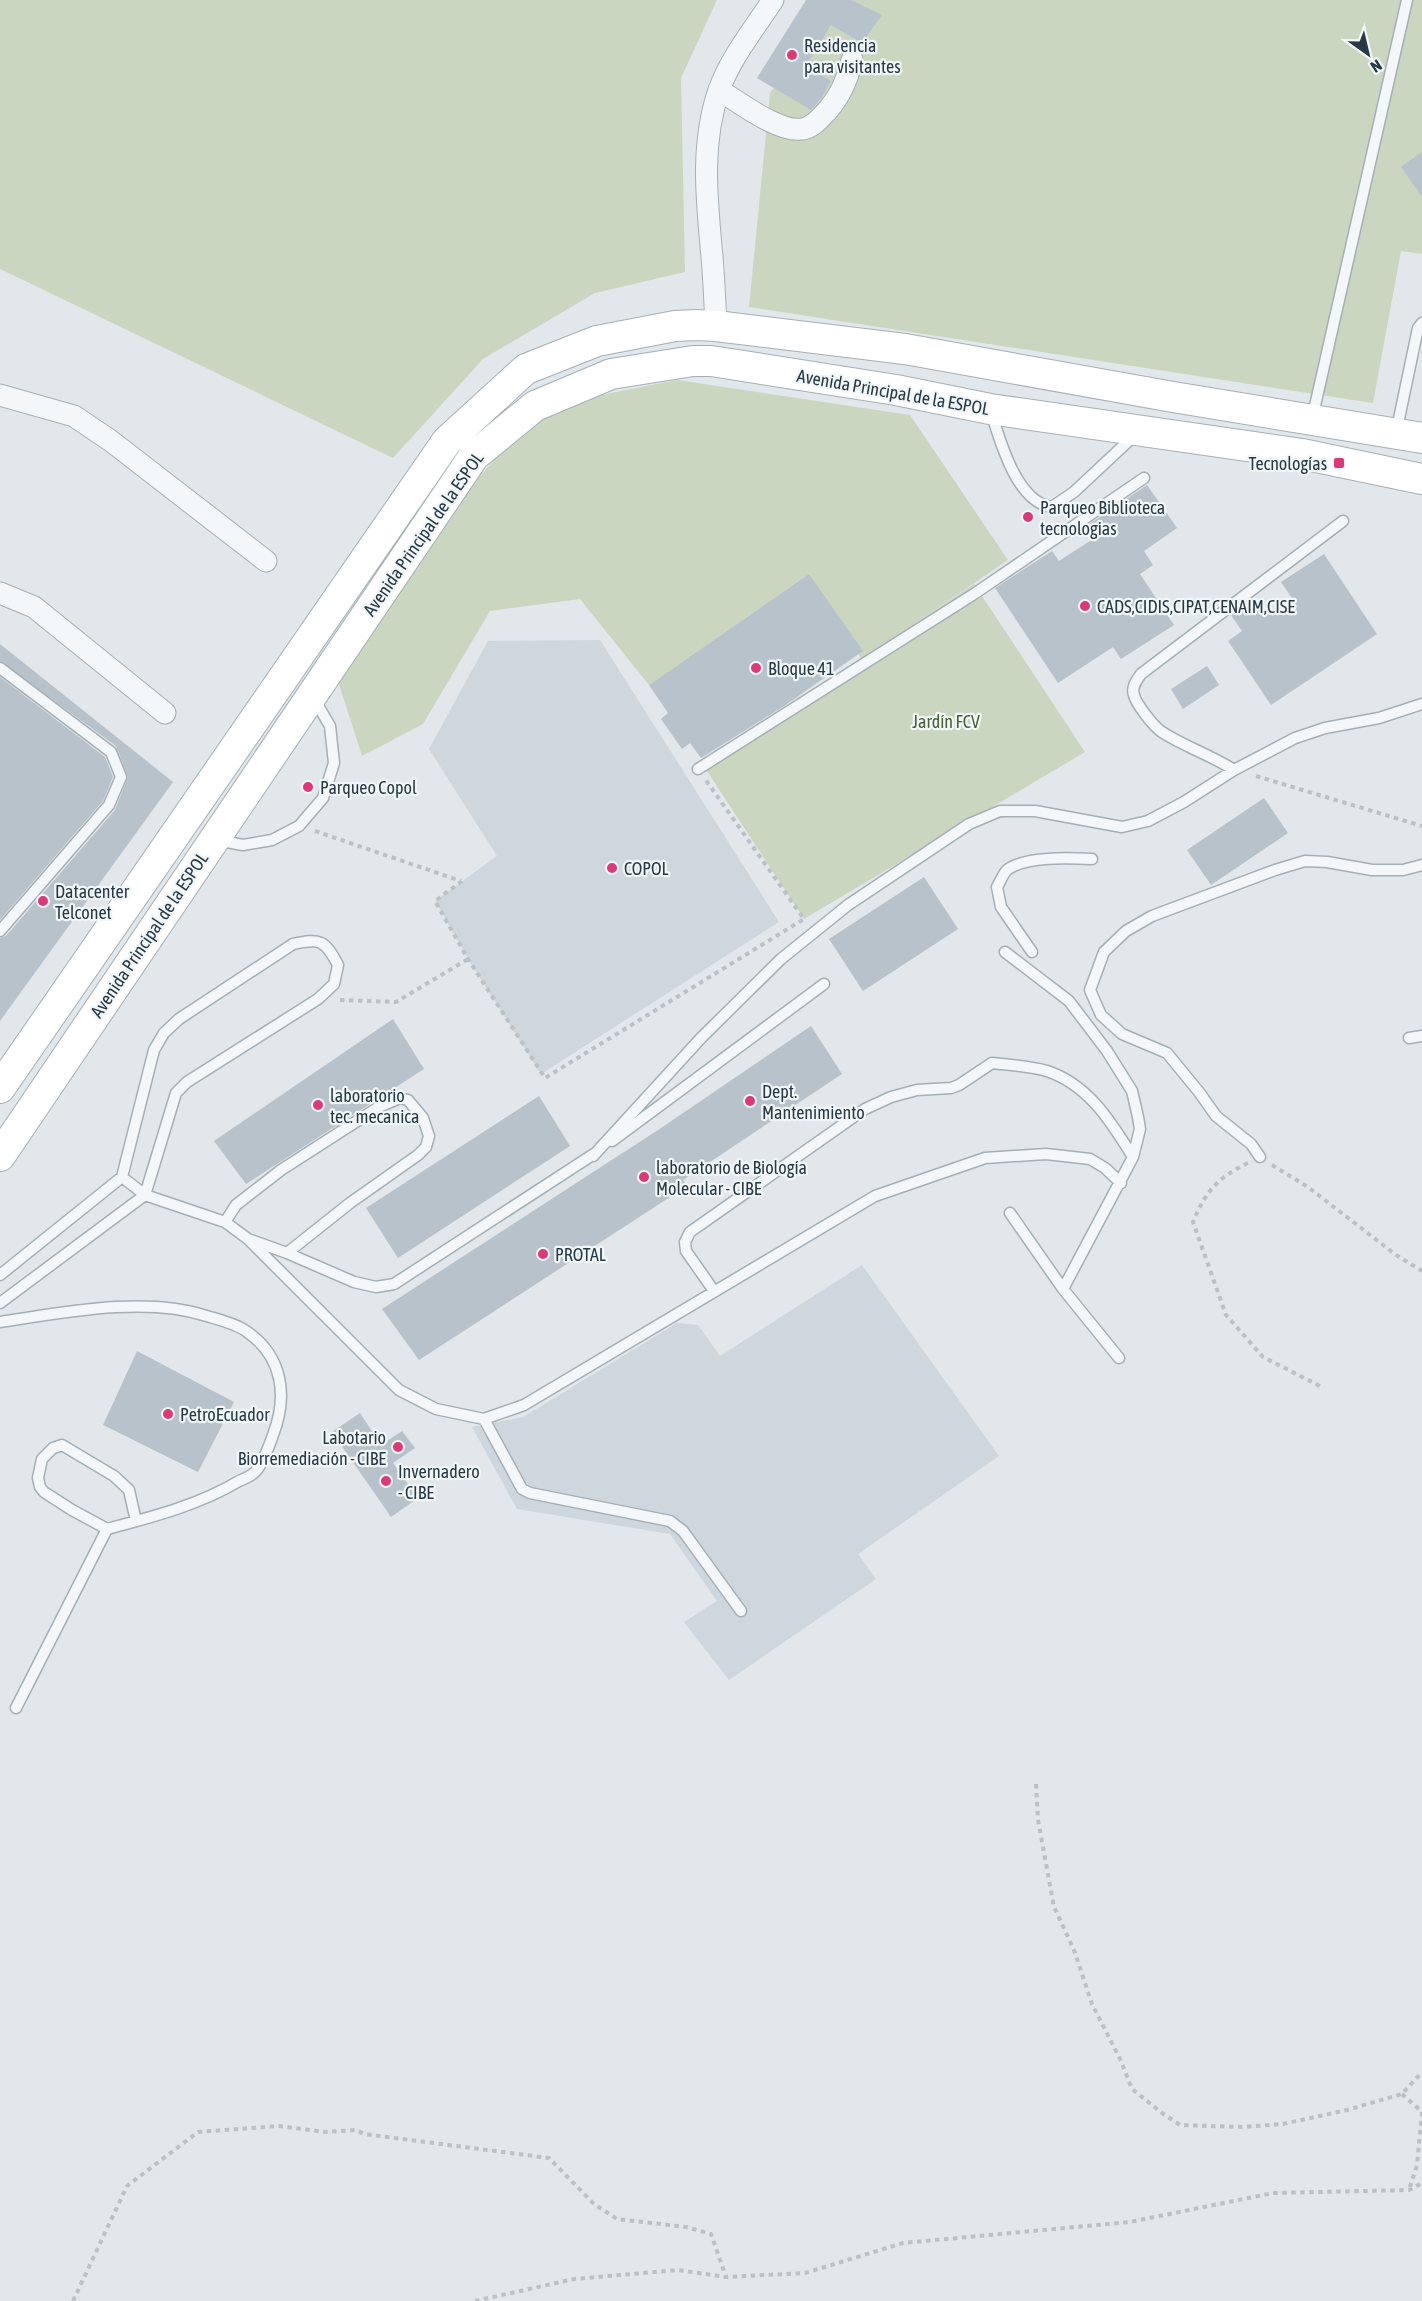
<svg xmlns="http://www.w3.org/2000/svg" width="1422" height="2301" viewBox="0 0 1422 2301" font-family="'Asap Condensed',sans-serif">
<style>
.built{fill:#ced7dd}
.green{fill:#cbd6c1}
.building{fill:#b7c2ca}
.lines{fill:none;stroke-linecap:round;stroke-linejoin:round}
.lane-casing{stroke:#a5afb6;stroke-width:13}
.street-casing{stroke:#a5afb6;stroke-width:23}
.secondary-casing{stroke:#a5afb6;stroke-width:32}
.path{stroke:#bbc2c7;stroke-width:4;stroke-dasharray:4.5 4.5;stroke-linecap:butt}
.lane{stroke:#f4f7f9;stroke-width:10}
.street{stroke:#f4f7f9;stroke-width:21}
.secondary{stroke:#fff;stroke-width:30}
.poi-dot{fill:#de3878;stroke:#f1f6f8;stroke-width:2}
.labels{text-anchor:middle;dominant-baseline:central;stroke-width:4.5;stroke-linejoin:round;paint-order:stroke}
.poi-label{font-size:18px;fill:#273945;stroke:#f1f6f8;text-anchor:start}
.street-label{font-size:18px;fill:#273945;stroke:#f1f6f8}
.park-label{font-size:18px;fill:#476232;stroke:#f1f6f8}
</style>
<rect width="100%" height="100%" fill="#e1e7eb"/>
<!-- built -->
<path class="built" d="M600 640 779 922 541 1074 468 959 435 901 497 856 429 749 488 641Z
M862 1265 999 1456 858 1554 876 1579 729 1680 684 1622 717 1601 670 1534 517 1509 472 1427 523 1417 677 1323 698 1325 720 1356Z"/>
<!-- green -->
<path class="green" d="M0 0H717L681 78 685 272 595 293 483 359 393 458 0 269Z
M832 0H1422V254L1401 251 1373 403 749 307 770 93Z
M677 380 910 415 1008 560 898 635 974 584 1085 752 804 919 703 765 862 660 809 574 649 685 580 599 490 611 423 724 362 756 338 681 469 489 524 425 601 395Z"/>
<!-- building -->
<path class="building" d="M806 0H851L882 15 862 43 831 25 806 66 831 81 822 97 811 110 757 78Z
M1422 152V197L1401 167Z
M1147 485 1177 528 1144 551 1153 565 1140 574 1174 625 1121 659 1113 647 1058 683 995 588 1052 551 1059 561 1093 539 1085 527Z
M1324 554 1377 634 1271 705 1228 641 1242 631 1231 615 1254 598 1266 615 1292 598 1281 582Z
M809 574 863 651 784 706 701 758 690 743 682 749 661 719 668 713 649 685Z
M0 644 173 782 0 1021V938L6 936 115 810 128 777 116 746 0 661Z
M1207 666 1219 685 1183 709 1171 689Z
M0 677 105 757 113 777 103 801 0 920Z
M1264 798 1288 833 1211 885 1187 850Z
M924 877 958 929 863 991 829 939Z
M393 1019 424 1069 246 1184 214 1141Z
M811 1026 842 1074 683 1180 687 1186 419 1360 382 1309 658 1130Z
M539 1096 570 1146 398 1258 366 1208Z
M137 1351 234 1402 198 1472 103 1425Z
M360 1413 381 1445 402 1431 415 1448 393 1463 418 1498 391 1517 332 1432Z"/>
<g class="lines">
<defs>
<path id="lane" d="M991 412C1000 441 1017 503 1052 507L1074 492 1136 434
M1312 419 1407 0
M1396 433 1418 328 1422 323
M0 668 111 752 121 777 109 805 0 931
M698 769 974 594 1144 478
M1234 770C1211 755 1185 747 1162 732 1154 727 1136 704 1134 695 1131 687 1137 680 1141 674L1343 521
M216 840 243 845 272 840 299 826 323 798 334 763 330 726 313 697
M1005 952 1069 1001 1107 1051 1132 1091 1138 1117 1140 1129 1133 1157 1063 1289 1119 1358
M1032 952 1001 907 997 887C1000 882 1003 874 1007 870 1025 856 1070 858 1092 859
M1409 1038 1422 1036
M612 1141 824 984
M593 1156 702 1037 781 959 848 905 969 824 1000 811H1035L1122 827 1148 821 1184 802 1234 770 1295 738 1325 728 1379 718 1422 704
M1260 1157 1251 1144 1216 1116 1199 1092 1167 1053 1122 1034 1101 1015 1090 990 1104 952 1126 931 1152 916 1275 870 1305 861 1327 862 1372 870H1403L1422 865
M122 1177 145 1195 225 1222 248 1239 287 1253 354 1282 376 1287 394 1284 597 1152
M1010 1213 1063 1289
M225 1222 236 1205 281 1170 379 1107 400 1098 408 1100 423 1118 429 1136 426 1147 418 1155 350 1203 287 1253
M248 1239 399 1390 436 1409 484 1419 524 1405 875 1196 985 1158 1046 1154 1090 1159 1105 1168 1121 1183
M0 1275 122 1177 154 1050 164 1033 179 1019 293 944C320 938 325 940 338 965L334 984 318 999 187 1082 176 1093 145 1195 0 1303
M714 1291 686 1251 685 1242 690 1232 865 1109 891 1097 917 1090 951 1088 959 1085 992 1063C1009 1065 1029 1066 1047 1071 1089 1085 1111 1122 1133 1157
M0 1322C61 1313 144 1296 203 1315 216 1319 235 1323 246 1331 283 1356 288 1396 273 1435 269 1446 263 1464 255 1472 251 1476 244 1479 239 1481 199 1505 152 1517 107 1529L72 1510 44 1492 40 1487 38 1478 42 1459 53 1448 62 1445 114 1476 129 1490 136 1521
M484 1419 522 1489 530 1493 670 1521 683 1531 741 1611
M16 1708 107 1529"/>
<path id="street" d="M719 90C739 102 779 133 802 129 813 128 821 117 828 110 840 96 848 78 852 60
M716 326C715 303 714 280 712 257 707 201 700 145 719 90 731 57 754 29 773 0
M0 395 74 416 111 441 266 561
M0 593 34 607 165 713"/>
<path id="secondary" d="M0 1088 447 441 526 369 597 341 675 326 697 325 716 326 905 349 1173 397 1422 438
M0 1156 474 456 535 406 611 374 693 361H711L896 390 990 409 1302 454 1422 479"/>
</defs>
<!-- lane casing -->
<use href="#lane" class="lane-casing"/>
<!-- street casing -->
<use href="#street" class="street-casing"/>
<!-- secondary casing -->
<use href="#secondary" class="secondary-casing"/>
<!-- path -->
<path class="path" d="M1256 776 1422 826
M315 831 461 881
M462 881 435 901 468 959 545 1078 804 919 705 779
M340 1000 396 1002 468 959
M1248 1163C1217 1178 1206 1191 1193 1222L1226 1315 1263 1357 1320 1386
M1272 1165 1308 1187 1396 1255 1422 1271
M1036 1784 1038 1820 1054 1907 1074 1950 1092 2004 1121 2061 1132 2089 1162 2113 1180 2125 1243 2127 1283 2124 1347 2110 1402 2094 1422 2072
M1402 2094 1422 2112 1417 2165 1409 2190
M73 2301 127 2186 198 2132 279 2126 325 2132 356 2130 364 2134 549 2158 594 2204 617 2219 686 2227 711 2234 726 2277
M475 2301 574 2279 678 2270 726 2277 805 2273 903 2243 1130 2222 1273 2193 1409 2190 1422 2183"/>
<!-- lane -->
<use href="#lane" class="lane"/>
<!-- street -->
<use href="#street" class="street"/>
<!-- secondary -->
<use href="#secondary" class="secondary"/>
</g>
<!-- markers -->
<g class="poi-dot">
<circle cx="792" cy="55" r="6"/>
<rect x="1333" y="457" width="12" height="12" rx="3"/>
<circle cx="1028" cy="517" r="6"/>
<circle cx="1085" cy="606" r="6"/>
<circle cx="756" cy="668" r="6"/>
<circle cx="308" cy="787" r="6"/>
<circle cx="612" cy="868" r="6"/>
<circle cx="43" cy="901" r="6"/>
<circle cx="750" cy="1101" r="6"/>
<circle cx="318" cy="1105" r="6"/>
<circle cx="644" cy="1177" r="6"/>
<circle cx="543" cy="1254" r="6"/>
<circle cx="168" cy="1414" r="6"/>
<circle cx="398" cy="1447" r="6"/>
<circle cx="386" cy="1481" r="6"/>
</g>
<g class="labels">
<!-- poi labels -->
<g class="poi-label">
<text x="804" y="45">Residencia<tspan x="804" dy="21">para visitantes</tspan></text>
<text x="1327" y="463" text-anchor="end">Tecnologías</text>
<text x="1040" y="507">Parqueo Biblioteca<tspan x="1040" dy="21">tecnologias</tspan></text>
<text x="1097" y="606">CADS,CIDIS,CIPAT,CENAIM,CISE</text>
<text x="768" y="668">Bloque 41</text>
<text x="320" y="787">Parqueo Copol</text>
<text x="624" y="868">COPOL</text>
<text x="55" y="891">Datacenter<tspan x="55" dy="21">Telconet</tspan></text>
<text x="762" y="1091">Dept.<tspan x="762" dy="21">Mantenimiento</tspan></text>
<text x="330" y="1095">laboratorio<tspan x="330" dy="21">tec. mecanica</tspan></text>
<text x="656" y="1167">laboratorio de Biología<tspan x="656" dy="21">Molecular - CIBE</tspan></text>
<text x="555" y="1254">PROTAL</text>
<text x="180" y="1414">PetroEcuador</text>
<text x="386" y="1437" text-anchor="end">Labotario<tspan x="386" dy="21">Biorremediación - CIBE</tspan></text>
<text x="398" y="1471">Invernadero<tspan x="398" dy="21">- CIBE</tspan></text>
</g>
<!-- street labels -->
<g class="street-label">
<text transform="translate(893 392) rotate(10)">Avenida Principal de la ESPOL</text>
<text transform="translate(423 534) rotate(-55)">Avenida Principal de la ESPOL</text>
<text transform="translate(149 935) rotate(-56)">Avenida Principal de la ESPOL</text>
</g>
<!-- park labels -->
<g class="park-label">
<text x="946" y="721">Jardín FCV</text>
</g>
</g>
<!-- north arrow -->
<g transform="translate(1368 54) rotate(146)" stroke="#f1f6f8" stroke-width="4.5" paint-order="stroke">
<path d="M0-4.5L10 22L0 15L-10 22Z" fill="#273945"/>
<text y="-9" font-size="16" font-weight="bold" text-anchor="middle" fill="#273945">N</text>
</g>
</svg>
